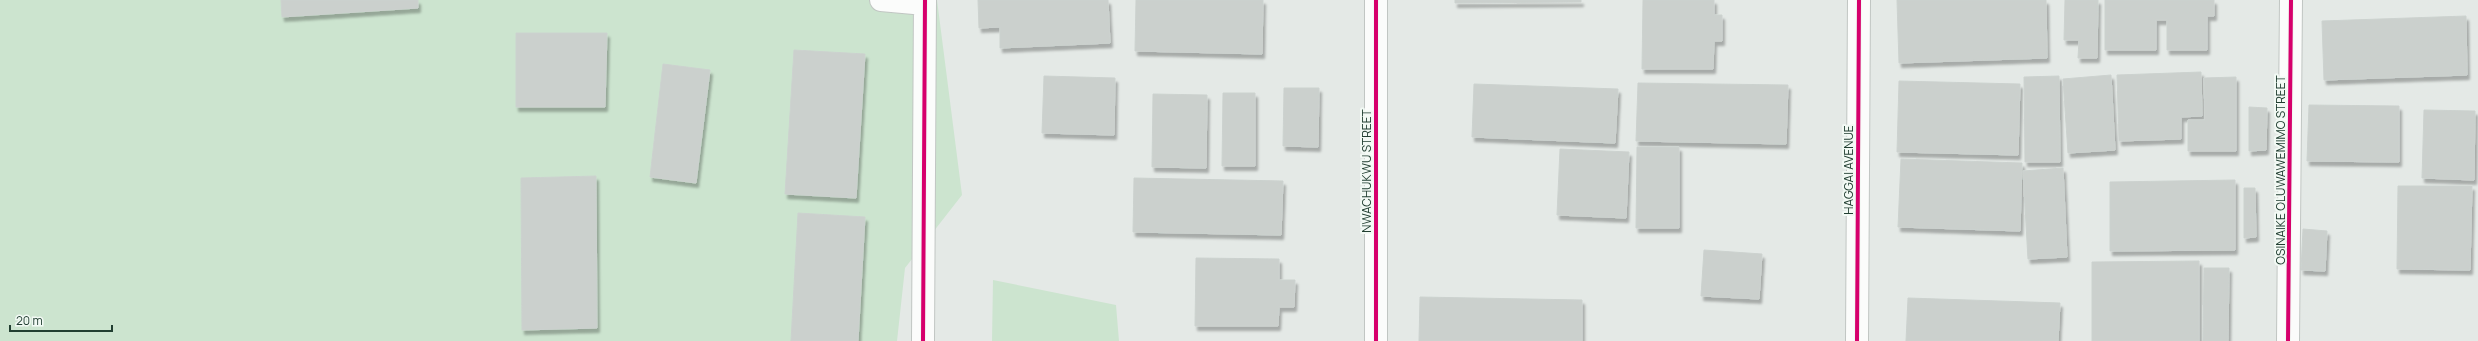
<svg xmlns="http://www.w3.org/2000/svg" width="2478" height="341" viewBox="0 0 2478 341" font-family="Manrope,sans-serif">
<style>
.green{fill:#cce4cf}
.building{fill:#cbd0cd;stroke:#ccd2cf;filter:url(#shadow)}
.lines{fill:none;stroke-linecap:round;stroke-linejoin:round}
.street-casing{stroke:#c1c6c3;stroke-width:24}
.street{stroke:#fbfcfb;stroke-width:22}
.cycleway-casing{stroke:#f2f9f4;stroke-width:6}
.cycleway{stroke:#d6006c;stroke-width:4}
.labels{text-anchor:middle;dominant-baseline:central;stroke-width:4;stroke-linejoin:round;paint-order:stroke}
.street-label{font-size:12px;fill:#213e31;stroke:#f2f9f4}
</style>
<defs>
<filter id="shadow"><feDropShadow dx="2.5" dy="4.5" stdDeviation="1" flood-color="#0004"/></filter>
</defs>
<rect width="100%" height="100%" fill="#e4e9e6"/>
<!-- green -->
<path class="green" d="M0 0H937L962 195 905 268 897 341H0Z
M993 280 1116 305 1119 341H992Z"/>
<!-- building -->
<path class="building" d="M281 0H418V8L282 17Z
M978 0H1108L1110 43 1000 48V27L979 28Z
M1136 0H1263L1262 54 1135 51Z
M1455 0H1581V2L1455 3Z
M1643 0H1714V15H1722V41H1714L1713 69H1642Z
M1897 0H2046L2047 58 1899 63Z
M2065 0H2098L2097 58H2078L2079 40H2064Z
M2105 0H2214V16H2207V50H2167V20H2156V50H2105Z
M2466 16 2467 75 2324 80 2322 21Z
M516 33H607L605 107H516Z
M794 50 865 54 856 198 785 194Z
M663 64 710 70 696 183 650 177Z
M2201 72 2202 116 2181 117V139L2119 141 2117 75Z
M2111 75 2115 150 2068 153 2063 79Z
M1044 76 1115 78 1114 135 1042 133Z
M2059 76 2060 162H2025L2024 77Z
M2236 77V151H2188V120H2205L2204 78Z
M1899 81 2020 84 2018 155 1897 152Z
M1638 83 1788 85 1786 144 1636 141Z
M1474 84 1618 89 1615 143 1472 137Z
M1284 88H1319L1318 147 1283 146Z
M1223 93H1255V166H1222Z
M1153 94 1207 95 1206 168 1152 167Z
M2309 105 2399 106V162L2307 161Z
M2249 107 2267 108 2266 150 2249 151Z
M2424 110 2475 111 2474 180 2422 178Z
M1637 147H1679V228H1636Z
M1560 149 1629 152 1626 218 1557 215Z
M1901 159 2022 163 2020 231 1898 227Z
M2063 168 2067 257 2028 259 2023 171Z
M596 176 597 328 522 330 521 178Z
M1134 178 1283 181 1281 235 1133 232Z
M2235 180V250L2110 251V182Z
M2398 186H2472L2470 270 2397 269Z
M2244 188H2255L2256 237 2244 238Z
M798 213 865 217 858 341H791Z
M2303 229 2327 231 2325 271 2301 270Z
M1704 250 1762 254 1759 299 1701 296Z
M1196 258 1279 259V280H1295L1294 307H1279L1278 326H1195Z
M2199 261V341H2092V262Z
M2204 268H2229L2228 341H2203Z
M1420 297 1582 300V341H1419Z
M1908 298 2060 303 2058 341H1906Z"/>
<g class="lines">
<defs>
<path id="street" d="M881 0 925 4
M1376 0V341
M923 341 925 0
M1857 341 1859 0
M2288 341 2291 0"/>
</defs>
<!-- street casing -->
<use href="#street" class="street-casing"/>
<!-- street -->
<use href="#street" class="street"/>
<defs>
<path id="cycleway" d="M1376 0V341
M923 341 925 0
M1857 341 1859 0
M2288 341 2291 0"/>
</defs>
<!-- cycleway casing -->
<use href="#cycleway" class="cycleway-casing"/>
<!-- cycleway -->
<use href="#cycleway" class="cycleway"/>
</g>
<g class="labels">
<!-- street labels -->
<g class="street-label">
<text transform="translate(1848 170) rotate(-90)">HAGGAI AVENUE</text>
<text transform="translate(2280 170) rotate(-90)">OSINAIKE OLUWAWEMIMO STREET</text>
<text transform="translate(1366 171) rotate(-90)">NWACHUKWU STREET</text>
</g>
</g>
<!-- scale -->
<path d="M10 325v6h102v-6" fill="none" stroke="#213e31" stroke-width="2"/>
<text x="16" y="325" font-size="12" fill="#213e31" stroke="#f2f9f4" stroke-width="3" paint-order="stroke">20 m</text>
</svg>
